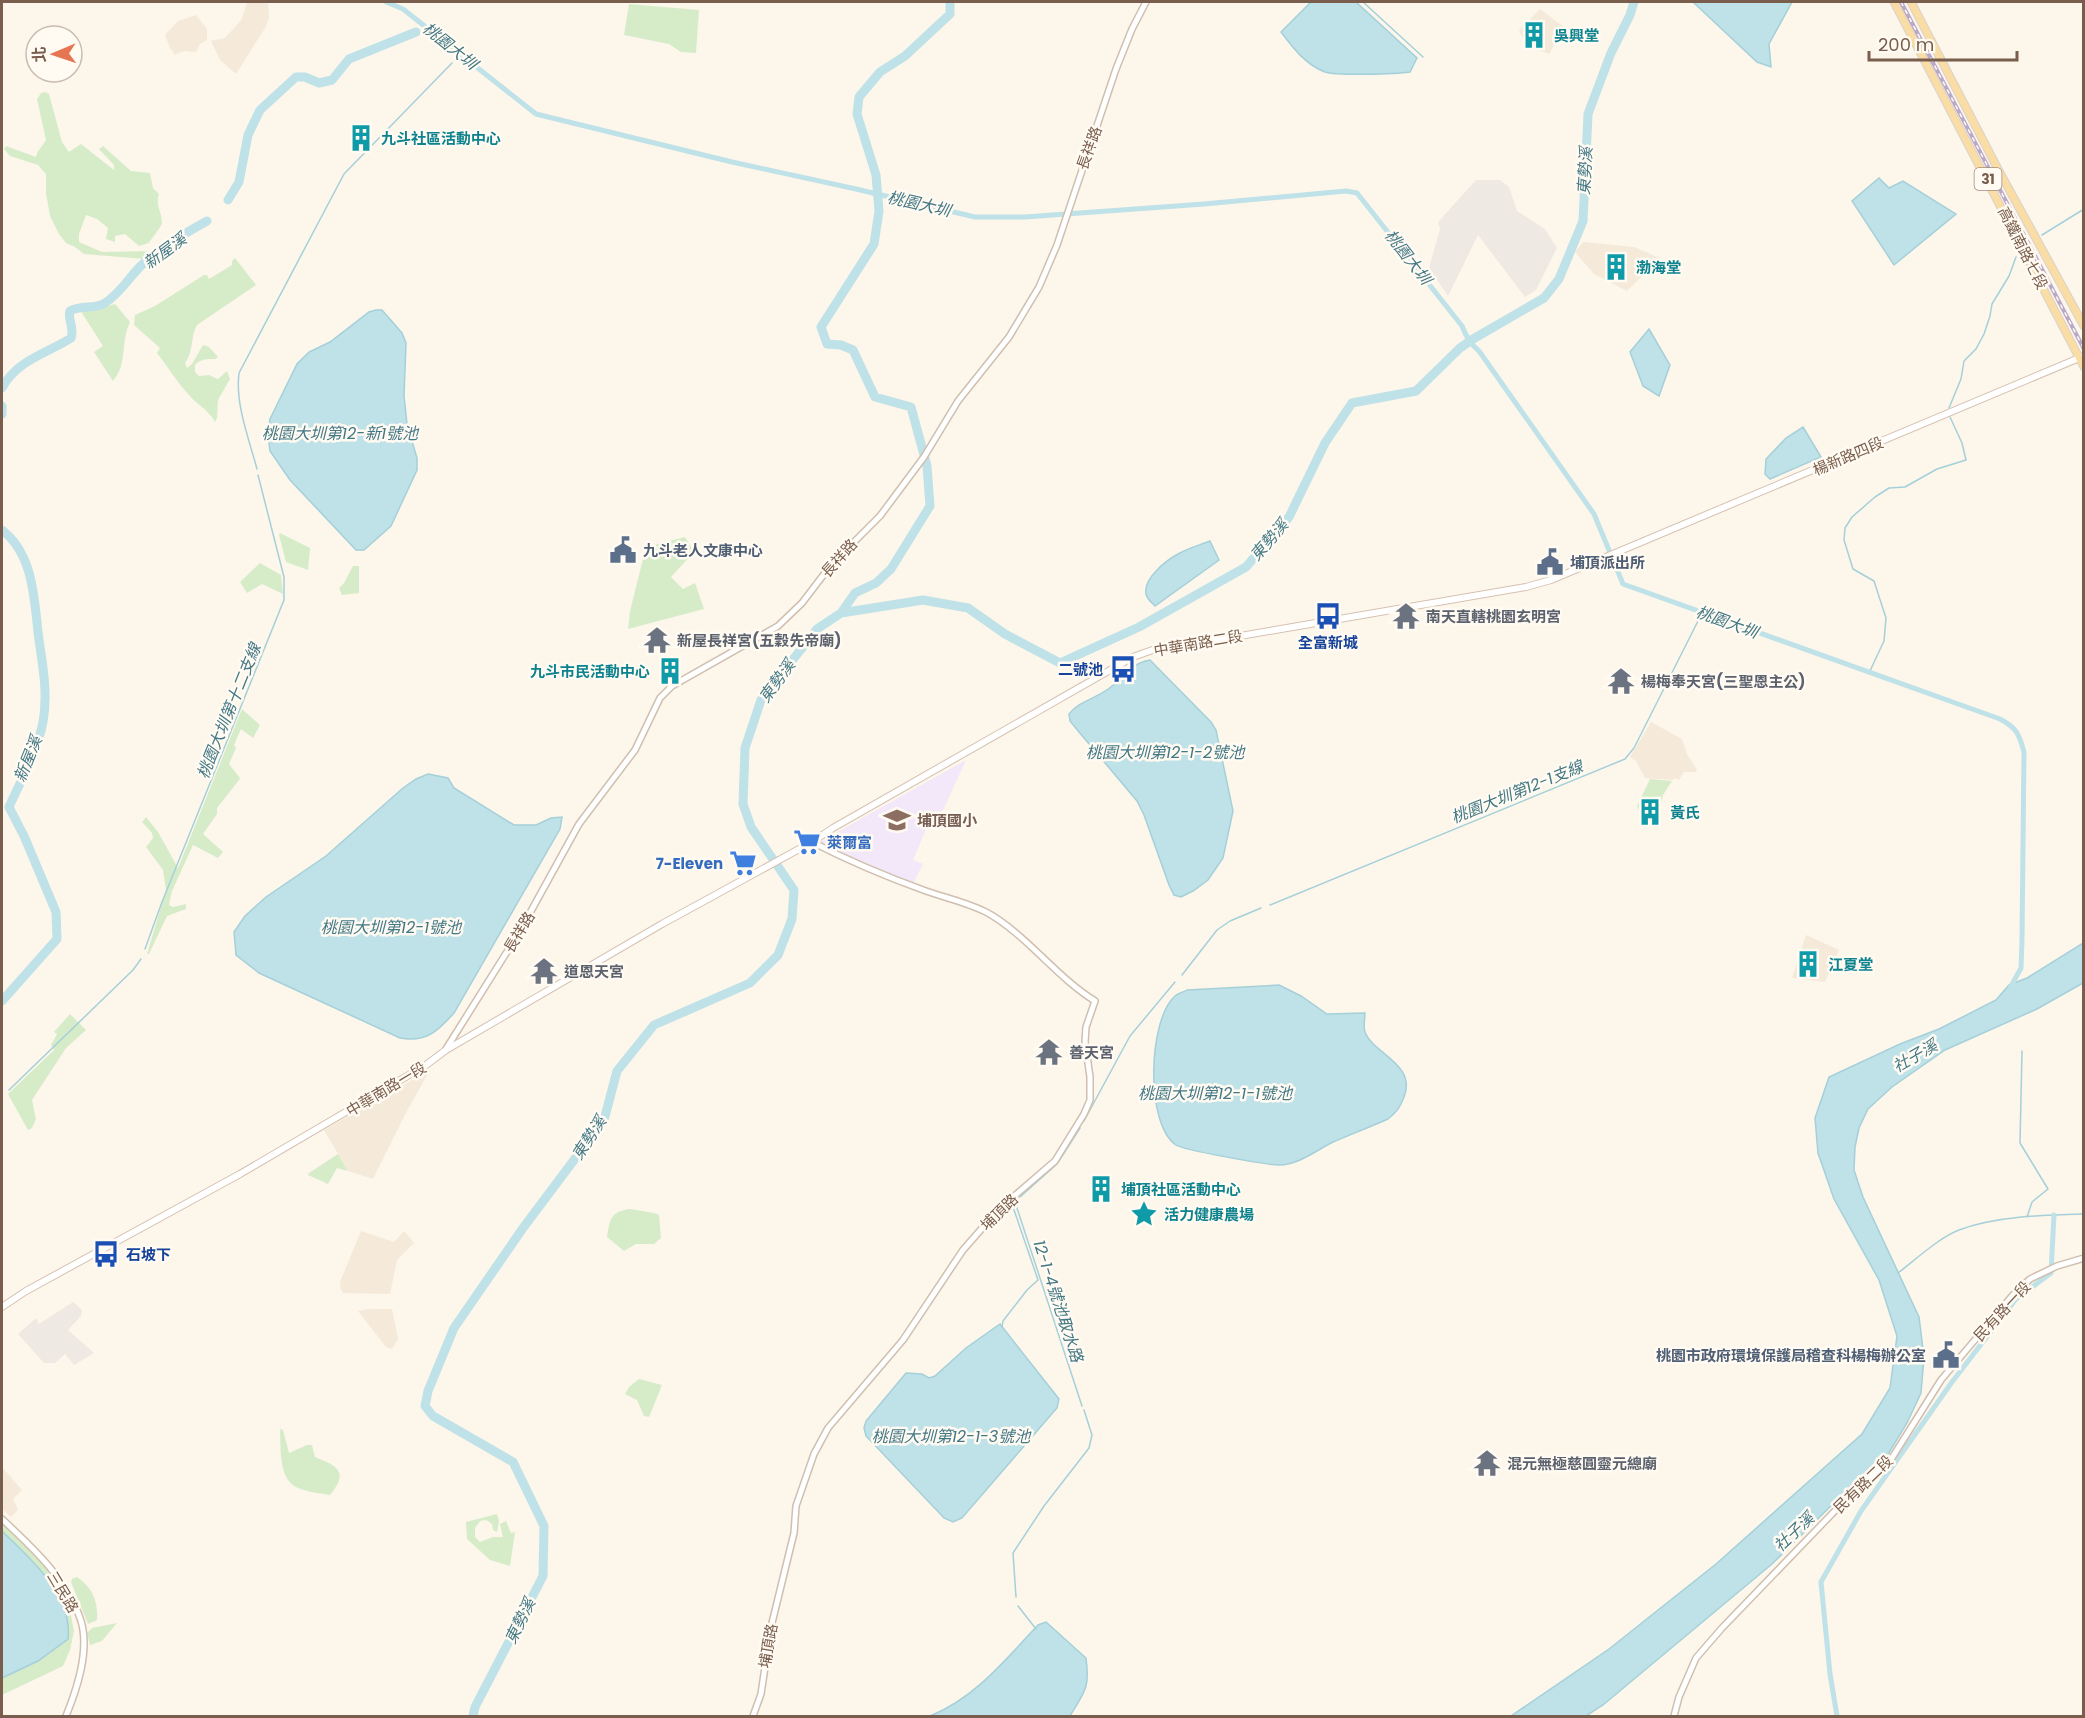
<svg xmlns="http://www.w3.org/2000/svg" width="2085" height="1718" viewBox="0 0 2085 1718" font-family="Poppins,'Noto Sans TC',sans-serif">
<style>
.residential{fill:#f5e9d9}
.industrial{fill:#efe9e3}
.education{fill:#f3e7fa}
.green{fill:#d6ecc9}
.water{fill:#bfe1e8;stroke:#a5d0d9;stroke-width:1.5}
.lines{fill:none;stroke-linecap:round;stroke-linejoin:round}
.stream{stroke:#a5d0d9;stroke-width:1.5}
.canal{stroke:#bfe1e8;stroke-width:5}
.river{stroke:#bfe1e8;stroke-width:9}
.tertiary-casing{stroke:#d0bfaf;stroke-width:8}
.secondary-casing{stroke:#d6c1b0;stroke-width:8}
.primary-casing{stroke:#d9d2cd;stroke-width:9}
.tertiary{stroke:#fff;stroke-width:5}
.secondary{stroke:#fff;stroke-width:6}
.primary{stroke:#fadda5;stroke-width:7}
.rail-casing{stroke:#baa8c8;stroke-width:4}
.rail{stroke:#fffaf2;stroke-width:1.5;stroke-dasharray:4.5;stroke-linecap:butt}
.labels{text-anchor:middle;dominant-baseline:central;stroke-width:5;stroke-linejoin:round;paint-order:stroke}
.shield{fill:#fffaf2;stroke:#a18d7e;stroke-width:1.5}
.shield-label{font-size:14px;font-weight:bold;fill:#795e4d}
.culture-label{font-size:15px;font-weight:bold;fill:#0d838f;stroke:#fffaf2;text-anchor:start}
.street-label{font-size:15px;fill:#795e4d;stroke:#fffaf2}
.service-label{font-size:15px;font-weight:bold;fill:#4e5e75;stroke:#fffaf2;text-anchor:start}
.worship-label{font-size:15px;font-weight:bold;fill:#5b616d;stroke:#fffaf2;text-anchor:start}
.transit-label{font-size:15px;font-weight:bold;fill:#164399;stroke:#fffaf2}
.education-label{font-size:15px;font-weight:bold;fill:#785e54;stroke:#fffaf2;text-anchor:start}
.shop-label{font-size:15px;font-weight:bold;fill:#366cbe;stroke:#fffaf2;text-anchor:start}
.water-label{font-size:16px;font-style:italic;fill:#437885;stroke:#fffaf2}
</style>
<rect width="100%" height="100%" fill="#fdf6eb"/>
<!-- residential -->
<path class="residential" d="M247 2H268L269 18 265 28 236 74 220 60 211 41 225 38 242 19Z
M1540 9 1564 27 1549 54 1526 45 1519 30Z
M196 15 207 29V40L200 44 196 52 184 51 175 55 170 48 165 35 178 21Z
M1583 242 1634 247 1660 258 1627 291 1594 274 1575 252Z
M1651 722 1682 739 1687 754 1697 770 1696 772H1684L1679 780 1675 778 1672 780 1645 778 1636 761 1630 757Z
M1806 935 1839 950 1825 982 1792 978Z
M430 1070 408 1109 373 1179 348 1171 324 1130Z
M361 1231 394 1242 404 1231 414 1243 397 1260 390 1294 343 1293 341 1290 340 1282Z
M369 1309H392L398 1339 392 1349 386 1347 358 1311Z
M2 1467 22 1490 13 1499 18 1510 11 1517 2 1509Z"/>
<!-- industrial -->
<path class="industrial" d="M1476 180H1500L1509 187 1517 211 1545 229 1557 248 1536 290 1525 297 1478 235 1448 296 1429 268 1440 229 1438 222Z
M73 1302 82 1310 81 1316 68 1330 94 1353 74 1365 65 1354 55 1363H44L18 1334 36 1318 39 1324Z"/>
<!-- education -->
<path class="education" d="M966 760 943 810 927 827 913 860 923 864 913 883 818 843Z"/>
<!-- green -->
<path class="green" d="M629 4 699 10 696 53 681 52 669 44 624 35Z
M45 92 49 94 62 142 69 152 81 144 114 170V165L99 149 103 146 131 171 150 173 153 188 159 194C155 205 162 212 162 223 162 226 151 239 149 243L139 246 125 234 115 236V242L106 239 108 228 97 219 86 215 79 234V242L102 252 153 251 145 259 84 254 75 247 66 243 59 234 50 216 46 193V174L38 165 10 156 4 149 6 146 36 157 37 153 46 140 37 99 41 93Z
M235 258 256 285 197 325C190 337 194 351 185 363L187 368 192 364 203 345 209 347 218 357 215 359C206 359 201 359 195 365V372L199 376 209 375 218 379 227 371 230 379 218 400 217 418 215 422C209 410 197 405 189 395 177 382 168 367 157 353L160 348 134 325 135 315 155 306 204 275H207L209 279 232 265V261Z
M115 304 130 322C120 343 128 363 113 381L94 352 103 346 80 310H95Z
M280 533 310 548 308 570 286 562 279 535Z
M685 537 694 552 671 577 683 589 695 583 704 609 628 629 630 611 646 547Z
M260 563 281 575 283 594 262 584 247 593 240 582Z
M353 566H359V593L342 595 339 588 344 583Z
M242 709 260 725 253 738 241 729 234 745 236 748 229 764 240 778 239 780 217 808V814L203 834 223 852 218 858 193 845 172 891 169 905 173 907 186 904V909L167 916 149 954H147L166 890 163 870 146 847 153 838 152 833 142 822 146 817 158 832 178 868Z
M1650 779 1672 781 1663 795 1661 803 1660 815 1657 819 1651 821 1642 817 1637 806Z
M70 1014 86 1030 66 1048 32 1100 36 1119 32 1128 28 1130 8 1094 54 1050 51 1045 57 1034 54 1032Z
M338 1154 348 1171 337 1168 328 1184 308 1175 309 1173Z
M630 1209 654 1213 659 1215 661 1238 654 1244H636L624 1251 607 1237C610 1219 610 1212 630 1209Z
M639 1379 662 1385 649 1417 644 1416 637 1400 625 1394 629 1387Z
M280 1429 283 1430 289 1453 307 1445H312L315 1457C338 1466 349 1472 330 1495 319 1493 306 1492 296 1487 278 1478 281 1446 280 1429Z
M497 1514 499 1521 497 1532 493 1530 492 1524 486 1520 480 1521 475 1528V1537L480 1542 493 1537H503L500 1524 506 1521 511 1533 515 1532 510 1566 490 1560 467 1539 466 1522Z
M2 1523 29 1546 67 1596 74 1631 70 1650 63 1666 2 1695Z
M77 1577C93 1588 98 1601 97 1620L88 1624 71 1582 72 1579Z
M117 1623 102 1641 90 1645 87 1633 92 1628Z"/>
<!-- water -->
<path class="water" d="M1311 2H1356L1417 58 1410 72C1396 74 1337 76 1325 72 1306 65 1293 48 1281 32Z
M1693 2H1792L1769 44 1771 67 1757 62Z
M1879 178 1889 188 1903 181 1956 214 1894 265 1852 201Z
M376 310H382L402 333 406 343 404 396 407 424 417 458V470L391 526 364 550H356L290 480 270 451 268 435 270 419 297 364 309 352 330 342 369 312Z
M1649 329 1670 365 1659 396 1643 386 1630 352Z
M1803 427 1821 457 1770 479 1765 474 1766 459 1786 438Z
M1210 541 1219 560 1155 606C1151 602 1147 599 1146 594 1143 578 1167 560 1178 554 1188 548 1200 545 1210 541Z
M1150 660 1211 722 1216 730 1233 811 1223 858 1208 880 1193 891 1181 897 1174 895 1169 885 1144 815 1137 801 1079 732 1070 721 1069 714C1080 700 1099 698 1112 686 1125 675 1132 663 1150 660Z
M428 774 448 778 454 788 514 825H536L551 818 562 817 560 829 454 1013C438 1031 426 1043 400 1038L259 973 236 955 234 932 245 916 266 897 326 856 403 788 416 779Z
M2083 943V983L2037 1009 1945 1050 1892 1087 1868 1109 1859 1128 1855 1147 1854 1170 1863 1197 1919 1317 1924 1357 1921 1393 1907 1423 1887 1456 1840 1497 1772 1564 1603 1705 1586 1716H1511L1609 1649 1716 1564 1862 1434 1890 1388 1897 1336 1879 1280 1834 1199 1818 1153 1815 1118 1829 1077 1900 1044 1939 1029 1996 1000 2009 985 2027 978Z
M1279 985 1301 996 1327 1014 1365 1013C1365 1018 1363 1027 1365 1032 1373 1054 1417 1064 1404 1097 1400 1107 1397 1112 1388 1119 1370 1127 1352 1134 1333 1142 1317 1150 1298 1165 1279 1165 1267 1165 1183 1150 1176 1145 1145 1124 1148 1020 1175 996 1178 993 1184 992 1187 990Z
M1000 1324 1059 1399 1057 1408 962 1518 953 1522 944 1518 866 1436 864 1428 866 1421 906 1373 922 1374 929 1378 935 1376 966 1348Z
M2 1531C31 1560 73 1594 68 1639L38 1661 2 1678Z
M1046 1622 1086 1658C1090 1688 1085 1691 1070 1716H930C975 1698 1005 1660 1038 1625Z"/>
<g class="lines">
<!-- stream -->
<path class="stream" d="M1363 2 1423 57
M456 58 460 54
M2042 235 2084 209
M1949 408 1961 379 1964 361 1976 349 1984 334 1990 316 1992 304 2009 276 2016 257
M257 469C249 439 235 404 239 373L344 174 452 63
M1700 615 1701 613
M1869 673 1884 641 1886 618 1874 581 1853 569 1844 540 1845 528 1852 517 1875 497 1889 488 1905 487 1937 469 1966 460 1962 443 1950 417
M1270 905 1625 759 1634 748 1699 619
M145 949 162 902 284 600V577L258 475
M1182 975 1217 930 1230 921 1261 908
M2022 1051 2020 1143 2048 1189 2032 1202 2027 1217
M9 1090 133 970 141 959
M1084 1121 1130 1036 1175 982
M1020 1197 1057 1164 1080 1128
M1015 1202 1082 1406
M1898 1273C1915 1260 1940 1237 1959 1230 1996 1216 2044 1215 2084 1214
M1002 1327 1003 1321 1027 1290 1038 1280 1012 1204 1014 1202
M1016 1597 1013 1553 1044 1506 1089 1448 1092 1435 1084 1410
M1018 1606 1036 1629"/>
<!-- canal -->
<path class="canal" d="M386 2 403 9 536 114 732 162 856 189 975 217H1025L1204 204 1346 191 1357 193 1462 326C1466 336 1470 344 1479 351L1594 514 1623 584 2000 719C2017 728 2019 734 2024 752L2022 940 2021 968 2010 988
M1837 1716 1830 1674 1821 1582 1861 1511 1952 1382 2016 1299 2051 1273 2054 1215"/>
<!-- river -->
<path class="river" d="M228 200 239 182 248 135 260 110 296 77H305L319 83 332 80 349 59 416 32
M2 388C17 360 46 354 71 338 75 327 67 319 70 311 83 304 94 310 105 303 122 292 130 275 144 263 163 247 185 233 207 221
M2 406V414
M2 530C35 555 34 603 39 640 43 667 48 694 43 722 37 752 21 780 9 807L24 836 56 912 57 939 2 1001
M841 613 855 593 876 583 891 569 930 506 927 466 911 407 875 397 853 350 841 345 827 344 821 327 874 244 879 211 876 175 857 114 859 97 880 72 905 56 950 14V2
M473 1716 475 1707 543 1576 544 1526 513 1462 433 1416 425 1406 428 1391 454 1328 523 1228 604 1120 617 1071 654 1025 750 983 778 955 792 919 794 890 751 827 743 804 745 748 761 700 817 629 841 613 923 600 968 608 1005 634 1060 663 1139 627 1246 567 1289 517 1325 443 1352 403 1416 391 1460 348 1473 339 1544 298 1559 279 1583 221 1588 114 1611 53 1630 15 1634 2"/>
<defs>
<path id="tertiary" d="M446 1049 520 931 579 824 635 750 660 698 672 686 778 626 802 603 831 565 880 516 924 457 958 401 1009 337 1039 287 1057 245 1116 69 1132 29 1146 2
M2 1519C32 1547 68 1580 81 1621 90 1651 77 1689 66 1716
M753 1716 761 1694 771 1627 794 1533 796 1506 814 1454 828 1428 903 1340 963 1250 999 1209 1055 1161 1063 1148 1084 1114 1090 1100V1077L1085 1042 1086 1027 1095 1001C1056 977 1025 933 986 912 966 902 946 898 926 891 887 877 849 861 812 842
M1674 1716 1679 1697 1696 1658 1722 1628 1854 1491 1890 1461 1941 1380 2012 1296 2030 1279 2057 1266 2084 1258"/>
<path id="secondary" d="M2 1307 26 1291 240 1174 426 1065 446 1050 662 924 812 842 833 828 1133 657 1158 648 1217 640 1526 587 1551 580 2084 356"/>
<path id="primary" d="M1894 2 2084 367
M1911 2 1999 171 2084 326"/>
</defs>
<!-- tertiary casing -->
<use href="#tertiary" class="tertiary-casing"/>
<!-- secondary casing -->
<use href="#secondary" class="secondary-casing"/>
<!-- primary casing -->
<use href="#primary" class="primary-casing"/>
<!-- tertiary -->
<use href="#tertiary" class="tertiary"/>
<!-- secondary -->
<use href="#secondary" class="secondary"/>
<!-- primary -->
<use href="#primary" class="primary"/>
<defs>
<path id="rail" d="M1901 2 2084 349"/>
</defs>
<!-- rail casing -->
<use href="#rail" class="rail-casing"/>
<!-- rail -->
<use href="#rail" class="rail"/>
</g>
<!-- icons -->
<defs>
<symbol id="building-bare" viewBox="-9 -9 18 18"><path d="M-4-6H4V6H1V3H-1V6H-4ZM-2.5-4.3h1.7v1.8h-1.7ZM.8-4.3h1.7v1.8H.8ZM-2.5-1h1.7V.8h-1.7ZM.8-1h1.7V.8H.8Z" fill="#0f9aa8" stroke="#fffaf2" stroke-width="2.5" paint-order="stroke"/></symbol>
<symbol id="civic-bare" viewBox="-9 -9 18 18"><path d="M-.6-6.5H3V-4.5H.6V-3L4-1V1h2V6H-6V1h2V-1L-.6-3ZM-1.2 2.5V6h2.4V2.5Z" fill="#5c6f8a" stroke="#fffaf2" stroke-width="2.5" paint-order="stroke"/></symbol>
<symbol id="bus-bare" viewBox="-9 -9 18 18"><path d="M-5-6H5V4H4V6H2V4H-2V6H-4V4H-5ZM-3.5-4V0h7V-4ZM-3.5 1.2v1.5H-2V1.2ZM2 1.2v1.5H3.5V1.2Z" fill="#1a4fb4" stroke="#fffaf2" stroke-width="2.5" paint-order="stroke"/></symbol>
<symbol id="temple-bare" viewBox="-9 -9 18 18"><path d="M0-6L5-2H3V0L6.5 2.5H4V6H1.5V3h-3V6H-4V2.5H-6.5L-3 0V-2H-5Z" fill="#6b7280" stroke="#fffaf2" stroke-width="2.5" paint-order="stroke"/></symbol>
<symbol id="school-bare" viewBox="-9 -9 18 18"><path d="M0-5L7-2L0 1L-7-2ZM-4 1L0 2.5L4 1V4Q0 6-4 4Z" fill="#8d6e63" stroke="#fffaf2" stroke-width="2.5" paint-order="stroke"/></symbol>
<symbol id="supermarket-bare" viewBox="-9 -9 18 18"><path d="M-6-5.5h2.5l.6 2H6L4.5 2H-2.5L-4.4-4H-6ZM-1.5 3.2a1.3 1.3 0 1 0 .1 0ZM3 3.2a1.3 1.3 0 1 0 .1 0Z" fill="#3f7fe0" stroke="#fffaf2" stroke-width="2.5" paint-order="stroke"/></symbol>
<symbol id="sight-bare" viewBox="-9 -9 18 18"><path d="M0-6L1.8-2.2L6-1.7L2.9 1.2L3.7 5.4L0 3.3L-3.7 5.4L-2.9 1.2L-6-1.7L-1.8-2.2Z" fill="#0f9aa8" stroke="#fffaf2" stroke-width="2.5" paint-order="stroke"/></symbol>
</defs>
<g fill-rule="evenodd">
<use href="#building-bare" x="1515" y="16" width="38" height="38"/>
<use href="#building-bare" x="342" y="119" width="38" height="38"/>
<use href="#building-bare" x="1597" y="248" width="38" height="38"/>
<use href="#civic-bare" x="604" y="531" width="38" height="38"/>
<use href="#civic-bare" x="1531" y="543" width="38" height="38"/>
<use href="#bus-bare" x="1309" y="597" width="38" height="38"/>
<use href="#temple-bare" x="1387" y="597" width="38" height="38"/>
<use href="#temple-bare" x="638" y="621" width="38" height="38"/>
<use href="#bus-bare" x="1104" y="650" width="38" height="38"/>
<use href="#building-bare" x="651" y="652" width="38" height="38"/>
<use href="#temple-bare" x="1602" y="662" width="38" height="38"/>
<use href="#building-bare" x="1631" y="793" width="38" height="38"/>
<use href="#school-bare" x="878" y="801" width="38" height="38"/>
<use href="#supermarket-bare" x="788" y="823" width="38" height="38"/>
<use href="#supermarket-bare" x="724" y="844" width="38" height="38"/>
<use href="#building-bare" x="1789" y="945" width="38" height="38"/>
<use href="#temple-bare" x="525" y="952" width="38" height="38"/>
<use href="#temple-bare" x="1030" y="1033" width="38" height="38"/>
<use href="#building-bare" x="1082" y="1170" width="38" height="38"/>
<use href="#sight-bare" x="1125" y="1195" width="38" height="38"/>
<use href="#bus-bare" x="87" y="1235" width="38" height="38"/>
<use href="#civic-bare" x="1927" y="1336" width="38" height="38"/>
<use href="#temple-bare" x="1468" y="1444" width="38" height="38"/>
</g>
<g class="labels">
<!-- shield labels -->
<rect class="shield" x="1974.5" y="168" width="27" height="22" rx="4.5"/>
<g class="shield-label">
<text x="1988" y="179">31</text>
</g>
<!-- culture labels -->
<g class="culture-label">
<text x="1554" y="35">吳興堂</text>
<text x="381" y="138">九斗社區活動中心</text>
<text x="1636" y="267">渤海堂</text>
<text x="650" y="671" text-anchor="end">九斗市民活動中心</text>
<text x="1670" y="812">黃氏</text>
<text x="1828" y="964">江夏堂</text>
<text x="1121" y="1189">埔頂社區活動中心</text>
<text x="1164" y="1214">活力健康農場</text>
</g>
<!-- street labels -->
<g class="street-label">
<text transform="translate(1089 148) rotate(-70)">長祥路</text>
<text transform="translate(2023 248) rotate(63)">高鐵南路七段</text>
<text transform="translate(1848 456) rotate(-23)">楊新路四段</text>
<text transform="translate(839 558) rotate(-48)">長祥路</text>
<text transform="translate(1198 643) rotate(-10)">中華南路二段</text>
<text transform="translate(519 932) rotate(-59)">長祥路</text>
<text transform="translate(386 1089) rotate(-31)">中華南路一段</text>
<text transform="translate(999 1212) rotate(-44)">埔頂路</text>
<text transform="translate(2002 1311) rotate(-47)">民有路一段</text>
<text transform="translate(1863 1484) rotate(-44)">民有路二段</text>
<text transform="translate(63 1592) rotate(59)">三民路</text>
<text transform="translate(768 1646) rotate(-80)">埔頂路</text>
</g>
<!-- service labels -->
<g class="service-label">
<text x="643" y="550">九斗老人文康中心</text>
<text x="1570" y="562">埔頂派出所</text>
<text x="1926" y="1355" text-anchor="end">桃園市政府環境保護局稽查科楊梅辦公室</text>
</g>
<!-- worship labels -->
<g class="worship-label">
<text x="1426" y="616">南天直轄桃園玄明宮</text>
<text x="677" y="640">新屋長祥宮(五穀先帝廟)</text>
<text x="1641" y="681">楊梅奉天宮(三聖恩主公)</text>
<text x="564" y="971">道恩天宮</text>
<text x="1069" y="1052">善天宮</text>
<text x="1507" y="1463">混元無極慈圓靈元總廟</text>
</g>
<!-- transit labels -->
<g class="transit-label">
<text x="1328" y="642">全富新城</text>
<text x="1103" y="669" text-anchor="end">二號池</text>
<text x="126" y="1254" text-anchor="start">石坡下</text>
</g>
<!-- education labels -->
<g class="education-label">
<text x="917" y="820">埔頂國小</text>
</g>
<!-- shop labels -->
<g class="shop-label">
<text x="827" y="842">萊爾富</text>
<text x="723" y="863" text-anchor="end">7-Eleven</text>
</g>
<!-- water labels -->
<g class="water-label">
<text transform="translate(450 46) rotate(39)">桃園大圳</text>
<text transform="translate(1585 171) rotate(-87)">東勢溪</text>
<text transform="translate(919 204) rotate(13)">桃園大圳</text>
<text transform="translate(165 251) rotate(-36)">新屋溪</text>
<text transform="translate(1408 257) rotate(52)">桃園大圳</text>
<text x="340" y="433">桃園大圳第12-新1號池</text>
<text transform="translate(1269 540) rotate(-49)">東勢溪</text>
<text transform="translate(1727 622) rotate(20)">桃園大圳</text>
<text transform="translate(777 681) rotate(-54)">東勢溪</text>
<text transform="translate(229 711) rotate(-68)">桃園大圳第十二支線</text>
<text x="1165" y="752">桃園大圳第12-1-2號池</text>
<text transform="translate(28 759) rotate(-68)">新屋溪</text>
<text transform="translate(1517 792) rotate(-22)">桃園大圳第12-1支線</text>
<text x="391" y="927">桃園大圳第12-1號池</text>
<text transform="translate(1915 1056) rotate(-30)">社子溪</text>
<text x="1215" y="1093">桃園大圳第12-1-1號池</text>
<text transform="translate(589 1138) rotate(-57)">東勢溪</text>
<text transform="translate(1058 1301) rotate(72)">12-1-4號池取水路</text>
<text x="951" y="1436">桃園大圳第12-1-3號池</text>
<text transform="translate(1794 1532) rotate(-43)">社子溪</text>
<text transform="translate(520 1621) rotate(-64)">東勢溪</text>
</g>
</g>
<!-- border -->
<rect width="2085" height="1718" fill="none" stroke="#795e4d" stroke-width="6"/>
<!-- north arrow -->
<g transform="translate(54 54) rotate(268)"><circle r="28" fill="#fffaf2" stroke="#c9bcb0" stroke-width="1.5"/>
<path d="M0-4.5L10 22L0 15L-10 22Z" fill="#e67651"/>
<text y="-9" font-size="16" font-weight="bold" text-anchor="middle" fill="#795e4d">北</text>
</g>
<!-- scale -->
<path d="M1869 51v9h148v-9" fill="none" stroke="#795e4d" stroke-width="3"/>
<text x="1878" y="51" font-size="18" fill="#795e4d" stroke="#fffaf2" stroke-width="4.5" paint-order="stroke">200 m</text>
</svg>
